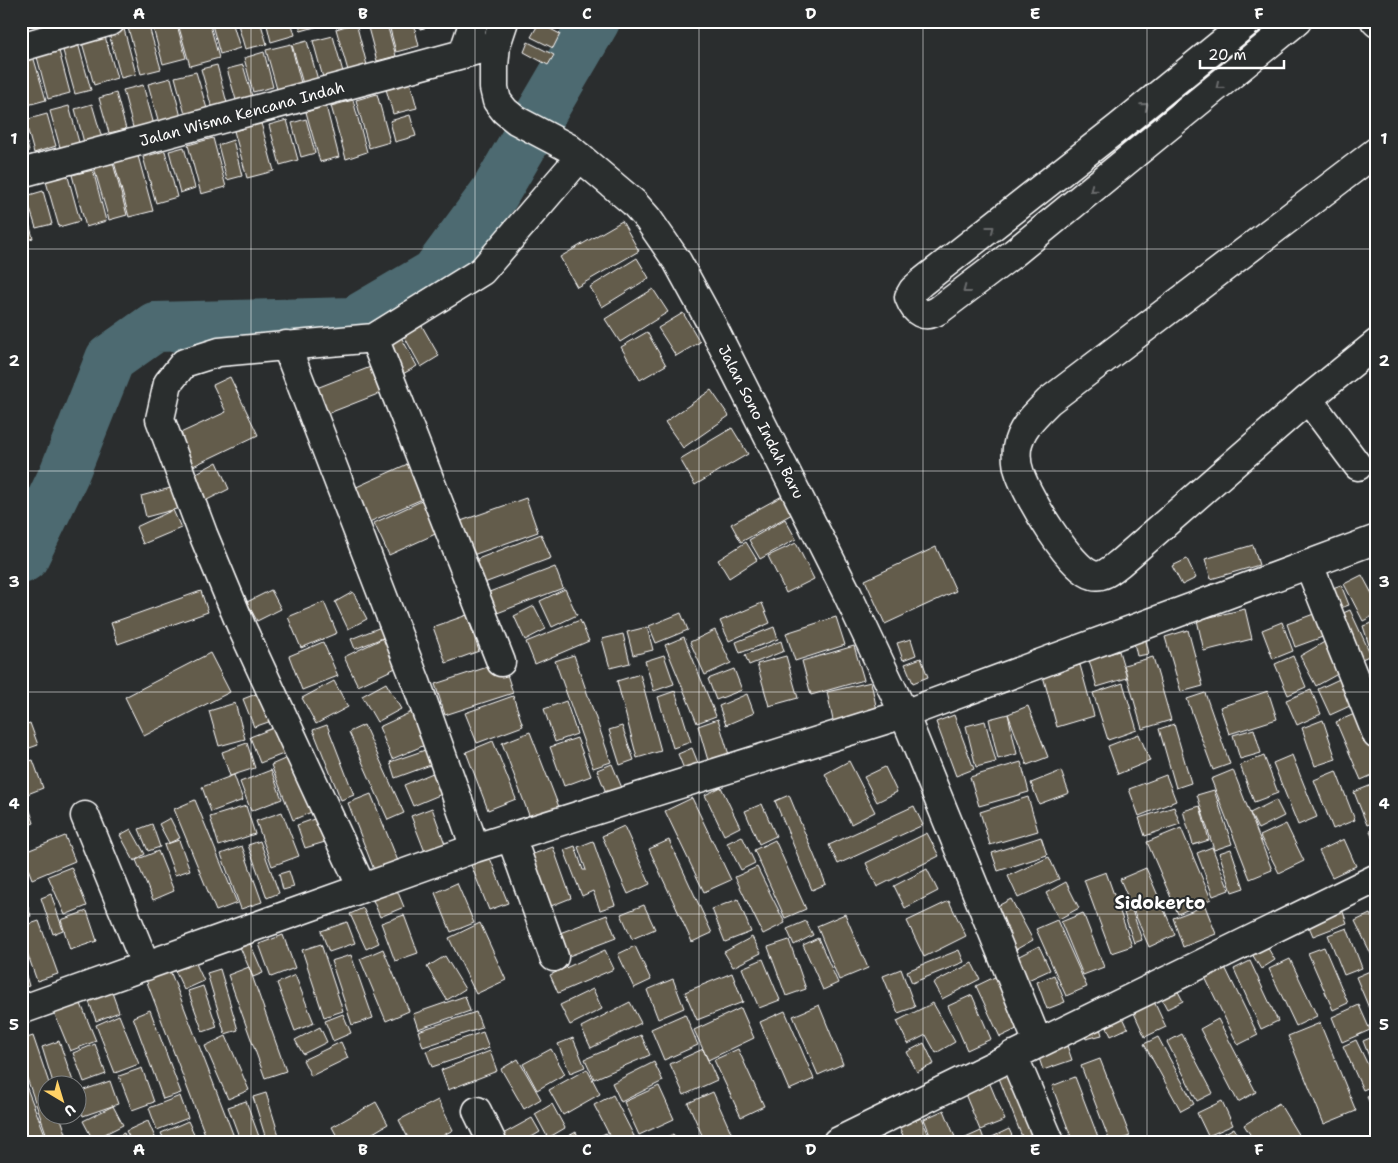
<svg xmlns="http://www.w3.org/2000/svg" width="1398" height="1163" viewBox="0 0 1398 1163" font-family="'Shantell Sans',sans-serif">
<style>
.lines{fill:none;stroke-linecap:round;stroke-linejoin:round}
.river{stroke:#4e6b71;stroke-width:50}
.building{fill:#645b4c;stroke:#fff}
.minor-casing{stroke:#fff;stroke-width:31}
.minor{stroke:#2a2d2e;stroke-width:28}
.oneway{stroke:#6a6c6d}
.grid{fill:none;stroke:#fff;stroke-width:1;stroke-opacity:0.55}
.labels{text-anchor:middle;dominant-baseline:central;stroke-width:4;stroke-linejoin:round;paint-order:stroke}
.street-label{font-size:15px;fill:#fff;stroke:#2a2d2e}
.quarter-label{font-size:18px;font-weight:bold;fill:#fff;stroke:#2a2d2e}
.neatline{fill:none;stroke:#fff;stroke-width:2}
.grid-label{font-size:16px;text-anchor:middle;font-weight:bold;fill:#fff}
</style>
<rect width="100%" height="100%" fill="#2a2d2e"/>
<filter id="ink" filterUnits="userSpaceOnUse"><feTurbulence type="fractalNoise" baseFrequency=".02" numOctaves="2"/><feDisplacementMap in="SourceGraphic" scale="10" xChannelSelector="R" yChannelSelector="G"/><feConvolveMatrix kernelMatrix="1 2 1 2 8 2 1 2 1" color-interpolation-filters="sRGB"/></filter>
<g filter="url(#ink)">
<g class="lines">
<!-- river -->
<path class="river" d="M21 559 24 557 64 474 110 359 155 327 353 322 435 274 494 194 595 21"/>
</g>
<!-- building -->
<path class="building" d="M151 21H176L186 58 163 64Z
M188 21H209L219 58 190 66 178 24Z
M211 21H232L240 48 220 54Z
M237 21H260L267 44 245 49Z
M266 21H291L295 35 271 42Z
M298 21H328L329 23 301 31Z
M378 21H386L396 56 377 61 367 24Z
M388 21H413L419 46 396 52Z
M418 21H436L437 25 420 29Z
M548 21H562L559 27Z
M148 23 161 69 141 74 128 28Z
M356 23 368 69 349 74 336 29Z
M539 23 560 34 553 48 531 37Z
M124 29 136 74 121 78 109 34Z
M104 33 117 78 94 85 81 39Z
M333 36 345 79 325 85 313 41Z
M307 41 318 80 303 84 292 45Z
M528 42 554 55 548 65 524 52Z
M78 43 91 90 75 94 62 47Z
M291 44 302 87 278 93 266 50Z
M58 47 70 93 48 99 36 53Z
M264 52 273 87 253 92 244 58Z
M33 56 46 100 24 106 21 95V60Z
M217 65 228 107 213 112 201 69Z
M243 65 252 96 236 100 227 69Z
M196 72 208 112 186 118 175 77Z
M171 78 182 121 160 127 148 84Z
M410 82 417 108 393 114 386 89Z
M143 85 154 125 134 131 123 90Z
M116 93 126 129 109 133 99 98Z
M377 94 390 142 369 148 356 100Z
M353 100 367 152 346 159 331 106Z
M92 104 104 145 86 150 75 109Z
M69 106 80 146 61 151 50 111Z
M326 106 339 157 320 162 306 112Z
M47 114 56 146 34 153 25 120Z
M410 115 416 136 395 142 390 121Z
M306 119 315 153 301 157 292 123Z
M287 120 298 160 280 165 269 125Z
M21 121 29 151 21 153Z
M261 123 274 171 247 178 234 131Z
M213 138 226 187 201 194 188 145Z
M233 140 242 176 227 180 218 145Z
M184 147 195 188 180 193 169 151Z
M165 151 177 197 156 203 143 157Z
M138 156 153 211 129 217 114 162Z
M113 163 127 215 109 220 94 168Z
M93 170 106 221 86 227 72 175Z
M67 173 80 221 59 227 45 178Z
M43 191 52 224 36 228 26 196Z
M21 194 33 238 21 242Z
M622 221 639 251 577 287 560 257Z
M637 258 649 278 602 307 590 287Z
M653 289 668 312 620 342 605 319Z
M683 313 700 342 676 356 658 328Z
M422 326 439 356 421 367 404 336Z
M647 332 666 365 640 380 621 347Z
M401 337 417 366 401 375 385 346Z
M373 366 383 392 319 417 309 391Z
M230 377 258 435 189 468 174 436 226 412 213 385Z
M711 390 729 416 683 448 665 422Z
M732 428 748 454 695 485 680 459Z
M217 462 229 489 205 501 193 475Z
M412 462 427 497 367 523 352 489Z
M178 486 184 507 146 517 141 496Z
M784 495 794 513 741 542 731 524Z
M428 498 442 531 389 555 374 523Z
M526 498 538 532 470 556 458 522Z
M173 510 181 528 143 544 136 527Z
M785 519 796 539 760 559 749 540Z
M541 534 551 558 479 585 470 562Z
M746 542 757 560 729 578 718 560Z
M796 543 814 579 786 593 768 556Z
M1253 545 1259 565 1211 579 1205 559Z
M936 547 956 591 885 624 865 580Z
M1187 559 1196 578 1182 585 1172 566Z
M555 567 563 588 492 615 484 594Z
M1362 575 1377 603V614L1363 621 1344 584Z
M1341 585 1349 605 1335 610 1327 590Z
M565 589 577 615 552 627 540 601Z
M271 590 281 609 257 621 247 602Z
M201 591 208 612 118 644 111 623Z
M353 592 367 619 348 629 335 602Z
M324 602 337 633 301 648 288 617Z
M762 603 770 623 729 641 720 621Z
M534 606 546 629 525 640 514 616Z
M1245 609 1252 639 1204 651 1197 620Z
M1350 610 1371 655 1353 663 1332 618Z
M1319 612 1328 635 1295 647 1287 624Z
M681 613 688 630 656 643 649 626Z
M467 615 479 651 446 663 433 627Z
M836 617 845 645 795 661 786 633Z
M580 620 589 641 535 664 526 642Z
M1377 621V660L1374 661 1363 626Z
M1282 622 1293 651 1273 659 1262 630Z
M386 625 390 635 355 649 351 639Z
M647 627 653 650 633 655 627 632Z
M774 627 778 639 740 653 736 642Z
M715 630 731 663 705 675 690 642Z
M1188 630 1203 686 1181 692 1165 637Z
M1144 631 1149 654 1137 656 1132 634Z
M623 634 630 663 610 668 602 639Z
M390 635 404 664 358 686 344 657Z
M684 637 716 716 697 723 665 645Z
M911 639 916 655 903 660 897 643Z
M1328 640 1345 670 1316 686 1300 656Z
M781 641 784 651 749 665 745 655Z
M323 642 338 676 302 690 289 656Z
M854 646 864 680 811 695 802 661Z
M1119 651 1127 678 1097 687 1089 660Z
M210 653 230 692 144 736 125 697Z
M574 655 611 762 593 768 555 661Z
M664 655 674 684 654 691 645 661Z
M786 656 798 698 769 706 757 664Z
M1293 656 1306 687 1288 695 1275 664Z
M1153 657 1171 720 1142 729 1124 665Z
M921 658 928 677 913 683 905 664Z
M503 662 513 693 445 715 435 684Z
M1080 665 1094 716 1057 727 1043 676Z
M734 669 742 690 716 700 708 679Z
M640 674 661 751 637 758 617 681Z
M1348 675 1361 701 1330 715 1318 689Z
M334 681 348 707 316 724 302 698Z
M871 682 878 715 834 725 827 692Z
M386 683 401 709 377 722 362 696Z
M1123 683 1137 730 1108 740 1093 693Z
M266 690 277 719 254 727 243 699Z
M1311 690 1321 714 1297 725 1286 700Z
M675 691 691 742 673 748 658 697Z
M1268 691 1277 719 1229 734 1220 707Z
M1205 693 1230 764 1213 770 1187 699Z
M747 694 754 713 726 725 719 706Z
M513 696 523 726 477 743 465 713Z
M566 701 577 734 555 742 544 709Z
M235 703 245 739 219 746 209 711Z
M1028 706 1048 757 1027 765 1008 714Z
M418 709 432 742 392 759 379 727Z
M1359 712 1377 754V773L1361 780 1336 722Z
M1008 714 1017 754 998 759 989 719Z
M954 715 974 769 956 776 936 722Z
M718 719 730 758 709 764 698 726Z
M1323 720 1336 759 1315 766 1302 728Z
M985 721 996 762 976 767 966 726Z
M30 723 38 745 21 751V726Z
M1174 724 1191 783 1176 788 1159 729Z
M281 725 291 751 260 763 250 737Z
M327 725 354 795 341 800 313 730Z
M364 725 404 813 388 820 349 732Z
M622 726 634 760 620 765 609 730Z
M1254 729 1261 753 1240 759 1233 735Z
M530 732 559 807 530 818 502 743Z
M1139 734 1150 761 1118 774 1108 746Z
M577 738 591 776 564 786 550 747Z
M493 741 516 799 488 810 466 752Z
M247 743 255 768 230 776 222 752Z
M431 748 436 763 395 778 390 762Z
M692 748 700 768 686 774 678 754Z
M294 755 316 810 293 820 271 765Z
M1292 755 1317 817 1298 825 1273 763Z
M1264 756 1278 793 1254 802 1240 765Z
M33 760 43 788 25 795 34 823 21 828V764Z
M849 761 875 812 851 824 825 774Z
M1021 762 1029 792 979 806 970 777Z
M612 764 622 788 607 795 597 770Z
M885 767 897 792 877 802 864 777Z
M271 770 282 799 251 811 240 782Z
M440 770 449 791 413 806 404 785Z
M1233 770 1272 870 1250 879 1211 779Z
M1061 771 1069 793 1039 804 1031 783Z
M1336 771 1355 820 1333 829 1314 780Z
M234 775 243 800 211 812 202 787Z
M1166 775 1176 801 1139 816 1129 789Z
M1377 783V821L1367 825 1354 792Z
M721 787 740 827 724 835 705 795Z
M1214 790 1232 844 1214 850 1197 795Z
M371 794 400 866 376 875 348 803Z
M789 795 826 884 812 890 775 801Z
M1028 797 1038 831 990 845 980 812Z
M692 798 731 880 704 892 665 811Z
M195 800 237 903 216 911 174 809Z
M1276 800 1284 816 1258 829 1250 813Z
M762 804 776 836 759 844 745 811Z
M246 806 255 834 219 846 210 817Z
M914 806 923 825 838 864 829 845Z
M1200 806 1209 840 1193 845 1183 811Z
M1174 807 1180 824 1145 836 1139 818Z
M432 808 445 844 425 852 411 816Z
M282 812 299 856 272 866 256 821Z
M170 818 180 838 169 843 159 824Z
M317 818 325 842 305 848 297 825Z
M152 824 160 847 148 851 139 829Z
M1286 824 1304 861 1279 873 1260 836Z
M624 826 650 884 628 894 602 836Z
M1181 828 1211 899 1178 914 1147 842Z
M131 829 145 854 134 861 120 835Z
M1377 829V852L1370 831Z
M927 833 939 856 877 887 866 863Z
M65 836 75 861 32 879 22 853Z
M742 836 755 863 741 870 727 843Z
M1041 837 1047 855 998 871 992 853Z
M1344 839 1356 866 1332 877 1319 851Z
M179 840 190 870 175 875 164 845Z
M669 840 712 933 692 942 649 849Z
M775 840 806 909 785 918 754 850Z
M260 841 279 893 267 898 248 845Z
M593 841 615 905 600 910 593 891 582 896 564 850 575 846 583 870H586L578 847Z
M242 846 262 902 241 909 221 854Z
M553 847 571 898 541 910 522 858Z
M1212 847 1229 890 1213 896 1197 853Z
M1231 849 1244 888 1232 892 1219 853Z
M158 851 174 891 153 900 136 860Z
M1049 857 1059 879 1018 898 1008 876Z
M490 858 508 903 489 910 471 865Z
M71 867 87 906 65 915 48 876Z
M757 867 785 923 763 934 735 877Z
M1146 868 1175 935 1149 947 1120 879Z
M927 869 938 891 905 908 894 886Z
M289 871 294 887 283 890 279 874Z
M1106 872 1132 946 1111 953 1084 880Z
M1066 882 1079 908 1059 919 1046 893Z
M457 883 474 923 451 932 435 893Z
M21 886 31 916 21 919Z
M397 890 404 907 380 917 373 900Z
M51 894 63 930 53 934 41 898Z
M738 899 751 932 725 942 712 909Z
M1011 899 1033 940 1008 954 986 912Z
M949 901 966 936 924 957 907 921Z
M1340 904 1347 923 1313 936 1305 917Z
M644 905 655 929 632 939 621 914Z
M1205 906 1216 934 1183 947 1173 918Z
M363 908 379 943 366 949 350 914Z
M1132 910 1142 940 1134 943 1124 913Z
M87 911 97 941 70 950 61 920Z
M1083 913 1104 967 1083 975 1061 922Z
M845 914 868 968 839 980 817 926Z
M1370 914 1377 927V956L1373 958 1355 921Z
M404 915 418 953 395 961 381 923Z
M607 915 616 938 561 959 552 936Z
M1057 920 1087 987 1066 996 1036 929Z
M39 921 58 974 37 981 21 935V927Z
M806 921 813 935 794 945 787 929Z
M347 922 355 943 329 952 321 931Z
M480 923 506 980 476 994 449 938Z
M1347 928 1362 968 1344 975 1328 935Z
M283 935 295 968 271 977 259 944Z
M247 936 263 973 253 977 237 940Z
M752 937 761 953 733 967 724 952Z
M818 938 838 983 823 990 803 945Z
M789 940 806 989 786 996 768 947Z
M321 944 343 1011 324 1017 302 950Z
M1266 945 1275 960 1261 969 1252 954Z
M635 946 651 980 634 988 618 954Z
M1039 946 1050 970 1028 980 1017 957Z
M1324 947 1348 1003 1333 1010 1308 953Z
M383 949 409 1011 386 1021 360 959Z
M605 950 614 969 558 993 550 975Z
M959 950 964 962 912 983 907 971Z
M192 955 204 981 184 990 172 964Z
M351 955 373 1018 352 1025 331 961Z
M445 956 465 989 447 1000 427 967Z
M763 959 780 1000 759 1008 742 968Z
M1290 959 1317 1016 1296 1026 1269 969Z
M1222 961 1258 1035 1238 1045 1202 971Z
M1250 961 1278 1021 1261 1029 1234 969Z
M22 962 29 986 21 988V962Z
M972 963 980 979 942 999 933 983Z
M249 967 286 1071 265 1078 228 975Z
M169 968 236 1142H208L145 977Z
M1377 968V1004L1369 1008 1356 977Z
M220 969 238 1030 225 1034 207 973Z
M901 969 915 1007 898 1013 883 976Z
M732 973 743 1002 697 1020 685 992Z
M295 975 314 1023 295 1031 277 983Z
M999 975 1023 1026 1000 1037 976 986Z
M1054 975 1065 1002 1047 1009 1037 982Z
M673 979 684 1008 658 1019 647 990Z
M1172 980 1183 1001 1167 1009 1156 988Z
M203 986 217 1027 203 1032 188 991Z
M110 987 119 1012 96 1021 87 996Z
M593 989 602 1009 570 1025 560 1005Z
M1150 993 1166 1027 1145 1037 1129 1002Z
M77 994 96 1041 70 1051 51 1005Z
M972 995 991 1039 967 1050 948 1006Z
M465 996 470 1011 418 1029 413 1014Z
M630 1002 641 1023 591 1048 581 1027Z
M933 1003 955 1042 936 1053 926 1035 908 1044 897 1021Z
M819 1005 843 1064 818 1075 793 1016Z
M1359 1005 1370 1030 1342 1042 1332 1017Z
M1118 1007 1128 1028 1111 1036 1101 1015Z
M741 1008 754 1038 708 1060 694 1030Z
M150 1010 181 1093 163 1099 133 1017Z
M785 1011 814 1079 789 1090 760 1022Z
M476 1012 482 1028 423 1047 418 1031Z
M343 1014 351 1033 333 1041 325 1021Z
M685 1014 698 1045 664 1060 651 1029Z
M119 1015 139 1064 115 1073 96 1025Z
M1097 1018 1102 1035 1086 1039 1081 1023Z
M1218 1019 1256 1092 1238 1102 1200 1029Z
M1320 1023 1356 1111 1324 1124 1288 1036Z
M320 1027 327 1042 303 1054 295 1040Z
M483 1032 489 1048 432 1067 426 1051Z
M1182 1034 1213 1093 1197 1101 1167 1042Z
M641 1035 650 1055 594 1079 585 1059Z
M1377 1035V1077L1363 1041Z
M33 1036 50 1086H48V1116H60L69 1142H49L21 1061V1040Z
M226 1036 249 1090 228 1099 205 1046Z
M1064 1037 1072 1060 1043 1070 1035 1046Z
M1158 1037 1194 1104 1181 1111 1144 1044Z
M573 1038 585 1067 570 1073 558 1044Z
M1356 1040 1377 1084 1363 1090 1343 1046Z
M59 1041 74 1084 68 1086H54L42 1047Z
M341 1042 348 1058 311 1076 303 1060Z
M924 1043 934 1064 917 1072 907 1052Z
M95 1044 106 1074 84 1082 73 1053Z
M551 1049 565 1074 537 1090 523 1064Z
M703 1049 717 1080 684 1095 670 1064Z
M738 1049 764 1106 741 1117 714 1060Z
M490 1051 497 1071 448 1090 441 1070Z
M518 1059 541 1099 524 1109 501 1069Z
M1100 1059 1130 1136 1115 1142H1110L1081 1066Z
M654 1062 663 1081 621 1102 612 1083Z
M142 1068 154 1102 132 1110 119 1076Z
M587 1069 600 1094 563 1115 549 1090Z
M1017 1071 1045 1142H1024L999 1078Z
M21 1073 48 1142H21Z
M987 1077 1005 1120 980 1130 962 1087Z
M1075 1077 1100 1142H1073L1052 1086Z
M110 1081 118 1104 83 1116 78 1100V1092Z
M659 1086 674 1119 639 1135 624 1102Z
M713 1092 734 1139 727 1142H705L688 1103Z
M1377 1092V1118L1367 1097Z
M266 1093 281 1142H267L253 1097Z
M613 1095 637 1142H613L594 1105Z
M180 1096 188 1118 157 1130 149 1108Z
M438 1100 453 1130 431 1142H410L399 1120Z
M246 1101 261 1142H241L228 1107Z
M1222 1101 1233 1125 1208 1136 1197 1113Z
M376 1102 388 1124 358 1142H340L332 1127Z
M1279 1103 1302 1141 1255 1142 1244 1125Z
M552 1104 565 1128 548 1138 535 1114Z
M113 1106 123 1125 93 1140 83 1121Z
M944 1110 957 1142H933L924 1119Z
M532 1118 540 1132 523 1142H493L492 1140Z
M921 1118 932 1142H906L899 1127Z
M148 1121 157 1142H132L126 1131Z
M188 1121 198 1142H165L161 1133Z
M1234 1128 1242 1142H1209Z
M1009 1129 1015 1142H987L986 1140Z
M981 1131 985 1142H962L961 1140Z
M576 1132 581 1142H567L565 1138Z
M124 1133 128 1142H109L108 1140Z
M606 1133 610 1142H590V1141Z
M673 1134 677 1142H656Z
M322 1136 326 1142H313Z
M387 1136 391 1142H377Z"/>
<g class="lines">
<defs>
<path id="minor" d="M504 21 496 45 494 66V88L497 101 505 111 516 120 569 148 634 203 648 219 677 261 712 325 847 593 904 714 1038 1043
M1249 21 1119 127 922 282 913 290 909 297C915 313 924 319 939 310L1014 253 1297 21
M1375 21 1377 23
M21 47 111 21
M463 54 474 21
M1377 151 1049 401C1036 414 1020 428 1017 448 1016 457 1017 466 1020 474 1028 497 1070 569 1093 575 1103 578 1112 569 1120 563L1308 399 1377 343
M21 173 496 45
M374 338 501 662
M286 345 416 682 475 848
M1308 399 1358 466
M1309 565 1377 735
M85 816 146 966
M511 837 554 957
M362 888 242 628 203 534 160 419 168 383 184 363 219 352 374 338 482 271 580 157
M21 1010 475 848 904 714 1377 539
M1013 1055 1050 1142
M477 1111 492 1142
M837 1142 1377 878"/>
</defs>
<!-- minor casing -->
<use href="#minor" class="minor-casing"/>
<!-- minor -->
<use href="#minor" class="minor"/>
</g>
<!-- one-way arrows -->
<defs><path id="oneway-chevron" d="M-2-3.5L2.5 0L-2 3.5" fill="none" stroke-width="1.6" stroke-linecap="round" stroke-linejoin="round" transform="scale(1.25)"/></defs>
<g class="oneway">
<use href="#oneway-chevron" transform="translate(1219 86) rotate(141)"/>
<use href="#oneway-chevron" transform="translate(1145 106) rotate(-39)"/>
<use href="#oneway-chevron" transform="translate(1093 189) rotate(141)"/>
<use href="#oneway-chevron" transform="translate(991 229) rotate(-38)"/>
<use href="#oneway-chevron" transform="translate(966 290) rotate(143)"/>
</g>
</g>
<!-- grid -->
<path class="grid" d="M251 21V1142M475 21V1142M699 21V1142M923 21V1142M1147 21V1142M21 249H1377M21 471H1377M21 692H1377M21 914H1377"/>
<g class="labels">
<!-- street labels -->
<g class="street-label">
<text transform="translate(242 114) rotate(-15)">Jalan Wisma Kencana Indah</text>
<text transform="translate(761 422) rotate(63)">Jalan Sono Indah Baru</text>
</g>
<!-- quarter labels -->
<g class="quarter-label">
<text x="1160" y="903">Sidokerto</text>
</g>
</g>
<!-- margin -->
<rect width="1398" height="1163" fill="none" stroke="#2a2d2e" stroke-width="55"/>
<!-- north arrow -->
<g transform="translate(62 1100) rotate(142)"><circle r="24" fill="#2a2d2e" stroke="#7f8182"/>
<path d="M0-4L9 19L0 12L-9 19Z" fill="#ffd166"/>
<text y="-8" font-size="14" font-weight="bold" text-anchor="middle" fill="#ffffff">U</text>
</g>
<!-- scale -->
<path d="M1200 60v8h84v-8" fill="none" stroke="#ffffff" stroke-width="2.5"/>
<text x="1208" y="60" font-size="15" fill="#ffffff" stroke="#2a2d2e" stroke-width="4" paint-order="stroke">20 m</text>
<rect x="28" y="28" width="1342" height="1108" class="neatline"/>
<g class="grid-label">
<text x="139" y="19">A</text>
<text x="363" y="19">B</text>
<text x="587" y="19">C</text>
<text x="811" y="19">D</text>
<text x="1035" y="19">E</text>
<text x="1259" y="19">F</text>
<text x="14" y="144">1</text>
<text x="1384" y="144">1</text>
<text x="14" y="366">2</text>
<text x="1384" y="366">2</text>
<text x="14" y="587">3</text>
<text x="1384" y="587">3</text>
<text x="14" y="809">4</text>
<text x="1384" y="809">4</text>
<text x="14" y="1030">5</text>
<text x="1384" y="1030">5</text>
<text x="139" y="1155">A</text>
<text x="363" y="1155">B</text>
<text x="587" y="1155">C</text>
<text x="811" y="1155">D</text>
<text x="1035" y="1155">E</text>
<text x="1259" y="1155">F</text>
</g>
</svg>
